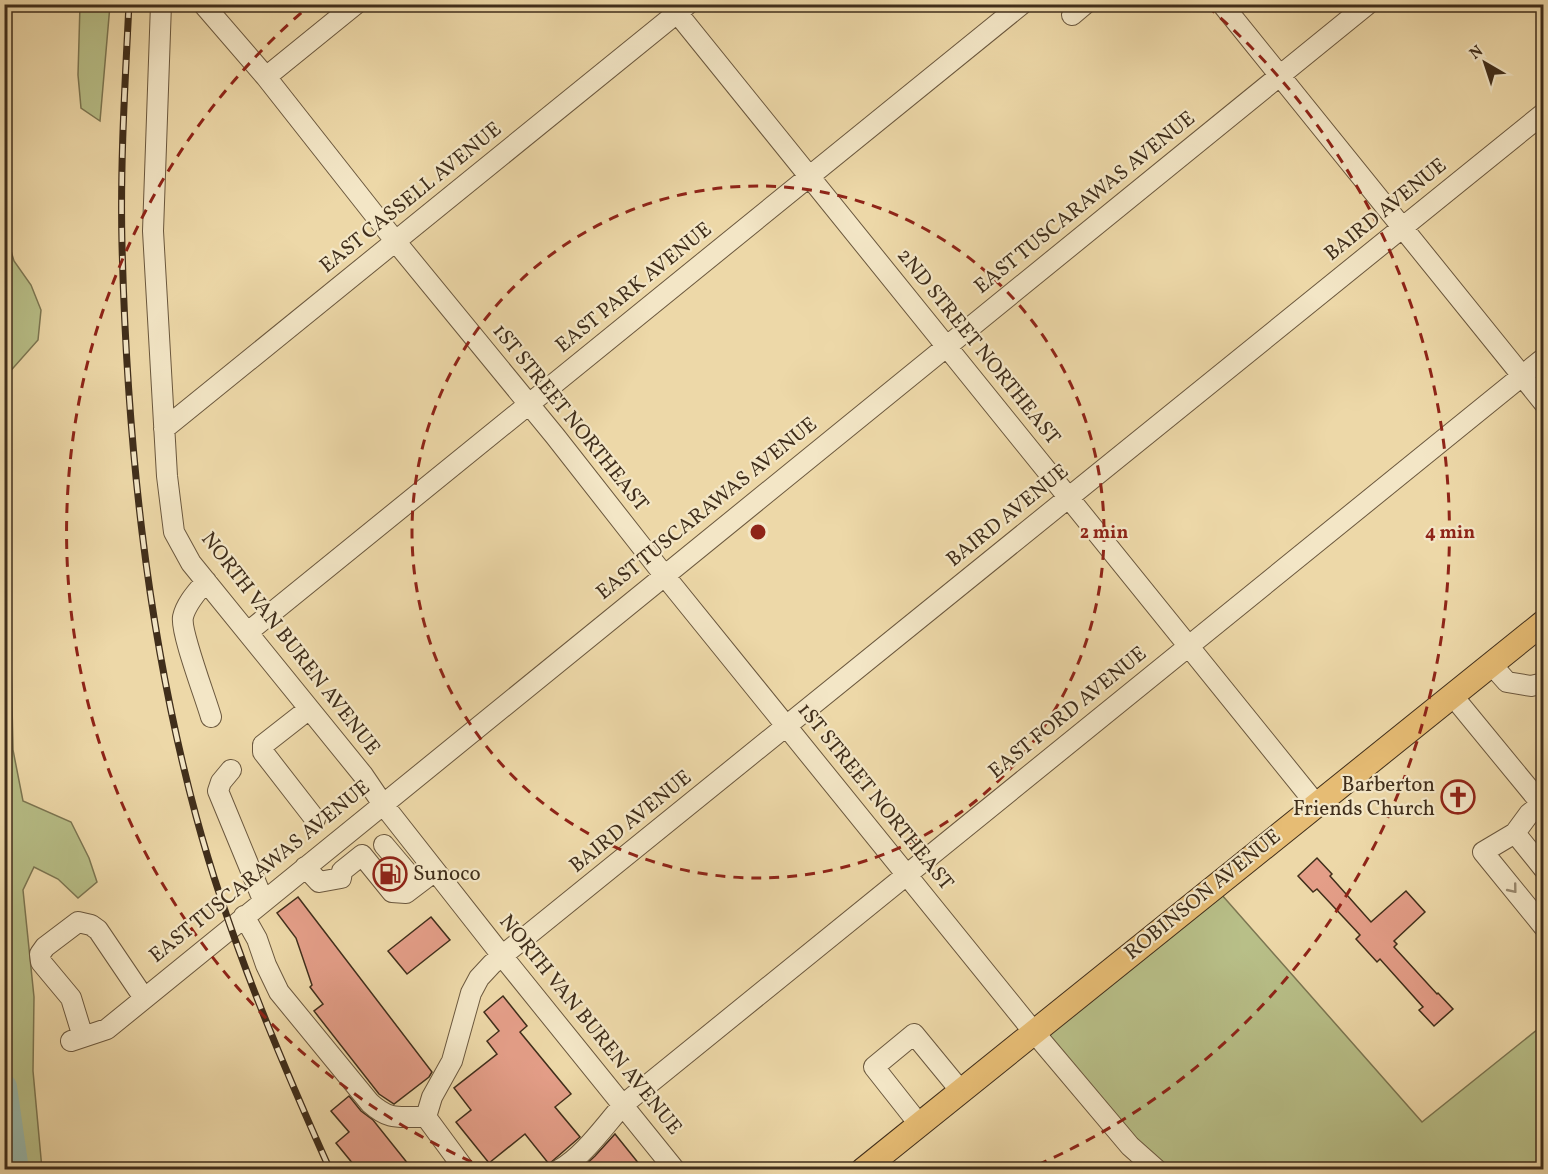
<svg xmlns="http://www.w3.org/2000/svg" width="1548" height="1174" viewBox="0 0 1548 1174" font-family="Vollkorn,serif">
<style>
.green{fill:#b8bf88;stroke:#7c7652;stroke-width:1.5}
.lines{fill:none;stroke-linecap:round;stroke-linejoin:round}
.river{stroke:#99b9ac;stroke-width:26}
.building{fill:#e49e88;stroke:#402e1b;stroke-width:1.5}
.minor-casing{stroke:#6b583e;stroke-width:22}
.major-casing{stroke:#402e1b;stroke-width:26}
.minor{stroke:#f3e6c6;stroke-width:20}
.major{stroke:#e6bc74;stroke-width:24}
.rail-casing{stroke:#402e1b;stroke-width:7}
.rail{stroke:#f3e6c6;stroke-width:4.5;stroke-dasharray:14;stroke-linecap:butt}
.oneway{stroke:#9a8a70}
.ring{fill:none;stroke:#8f2418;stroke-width:3;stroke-dasharray:10 8}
.labels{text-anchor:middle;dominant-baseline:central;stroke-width:4.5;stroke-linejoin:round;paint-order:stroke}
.street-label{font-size:21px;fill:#402e1b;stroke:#f3e6c6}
.poi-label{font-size:21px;fill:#402e1b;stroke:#f3e6c6;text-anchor:end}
.centre{fill:#8f2418;stroke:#f3e6c6;stroke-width:3}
.ring-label{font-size:18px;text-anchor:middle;font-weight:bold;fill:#8f2418;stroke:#f3e6c6;stroke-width:4.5;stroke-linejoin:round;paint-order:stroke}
</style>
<rect width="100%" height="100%" fill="#edd8a8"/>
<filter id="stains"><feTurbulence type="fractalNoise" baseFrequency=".00333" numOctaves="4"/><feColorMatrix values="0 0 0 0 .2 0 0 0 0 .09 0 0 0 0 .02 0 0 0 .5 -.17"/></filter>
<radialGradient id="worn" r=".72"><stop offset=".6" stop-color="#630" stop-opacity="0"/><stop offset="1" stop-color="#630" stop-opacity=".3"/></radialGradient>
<!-- green -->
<path class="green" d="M80 5H110L100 121 81 108 78 75Z
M5 231 14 261 31 285 41 310 38 340 6 376 5 404Z
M5 558 10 613 13 750 23 801 71 822 89 858 97 882 78 898 58 879 34 867 23 890 34 997 33 1071 42 1169H5Z
M1214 886 1422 1122 1543 1025V1169H1157L1033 1031Z"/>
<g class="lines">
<!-- river -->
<path class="river" d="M4 1087 16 1170"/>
</g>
<!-- building -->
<path class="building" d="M1317 858 1332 874 1330 876 1371 922 1406 891 1425 912 1394 941 1397 944 1394 947 1437 994 1438 993 1453 1009 1434 1026 1419 1010 1423 1007 1380 959 1377 962 1356 939 1360 935 1317 889 1313 892 1298 876Z
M298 897 432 1072 429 1077 394 1104 379 1094 314 1011 323 1004 310 987 312 985 296 938 277 913Z
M431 917 450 940 407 974 388 951Z
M503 996 527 1026 520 1032 571 1094 555 1107 580 1137 549 1164 525 1134 489 1163 456 1122 471 1110 454 1088 497 1054 487 1041 499 1031 484 1012Z
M349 1096 361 1111 373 1120 413 1170H358L336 1143 349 1132 331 1111Z
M615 1134 644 1170H580L595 1156Z"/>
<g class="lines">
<defs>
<path id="minor" d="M161 4 153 231 167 476 174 532 191 563 363 775 382 803 503 957 675 1170
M203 4 266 77 396 242 555 436 664 575 1033 1031 1130 1146 1157 1170
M670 4 1316 804
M1222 4 1544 403
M1072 15 1085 4
M266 77 356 4
M164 429 688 4
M206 581C198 591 186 603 183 617 180 631 206 699 211 717
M248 632 1022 4
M1491 664 1507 682 1531 686 1544 683
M1452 695 1544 807
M309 709 263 745V752L315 819
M231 770 221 782 218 791 263 900
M1541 804 1529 814 1515 833 1483 852 1544 927
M1515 833 1544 869
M384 845 417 884
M305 867 319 882 341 878 342 871 362 855 392 892 406 893 435 871
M244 916 257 939 266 965 279 992 370 1103C391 1122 400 1116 426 1117
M83 1037 71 998 41 962 40 954 45 947 78 922 91 925 98 930 144 998
M71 1041 107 1029 1368 4
M919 1124 874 1067 914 1034 960 1090
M465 1170 426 1117 432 1097 452 1061 471 993 479 978 492 964 1544 113
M559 1170C585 1155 604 1126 624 1104L1544 358"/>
<path id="major" d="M863 1170 1544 622"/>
</defs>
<!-- minor casing -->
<use href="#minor" class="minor-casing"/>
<!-- major casing -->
<use href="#major" class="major-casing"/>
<!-- minor -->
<use href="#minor" class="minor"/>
<!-- major -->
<use href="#major" class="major"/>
<defs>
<path id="rail" d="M129 4C125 84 120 165 122 245 127 437 146 630 196 816 229 938 278 1054 330 1170"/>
</defs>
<!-- rail casing -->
<use href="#rail" class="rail-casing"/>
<!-- rail -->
<use href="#rail" class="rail"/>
</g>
<!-- one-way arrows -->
<defs><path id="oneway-chevron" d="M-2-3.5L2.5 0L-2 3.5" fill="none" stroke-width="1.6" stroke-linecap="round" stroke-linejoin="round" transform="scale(1.5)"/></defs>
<use class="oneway" href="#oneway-chevron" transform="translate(1513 889) rotate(51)"/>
<!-- distance rings -->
<g class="ring">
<circle cx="758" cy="532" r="346"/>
<path d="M488 1169A692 692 0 0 1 309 6M1207 6A692 692 0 0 1 1028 1169"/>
</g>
<!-- icons -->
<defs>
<symbol id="church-ring" viewBox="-11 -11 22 22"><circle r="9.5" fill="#f3e6c6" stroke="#8f2418" stroke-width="1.5"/><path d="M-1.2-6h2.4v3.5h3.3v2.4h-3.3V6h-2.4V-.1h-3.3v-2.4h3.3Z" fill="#8f2418"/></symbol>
<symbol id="fuel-ring" viewBox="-11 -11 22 22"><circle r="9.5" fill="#f3e6c6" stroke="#8f2418" stroke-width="1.5"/><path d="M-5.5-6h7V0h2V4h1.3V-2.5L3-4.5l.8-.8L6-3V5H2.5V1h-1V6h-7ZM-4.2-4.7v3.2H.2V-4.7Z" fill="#8f2418"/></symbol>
</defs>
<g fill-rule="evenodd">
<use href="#church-ring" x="1439" y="778" width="38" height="38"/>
<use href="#fuel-ring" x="371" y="855" width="38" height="38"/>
</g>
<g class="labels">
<!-- street labels -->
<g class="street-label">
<text transform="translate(411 198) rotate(-39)">EAST CASSELL AVENUE</text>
<text transform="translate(1085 203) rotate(-39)">EAST TUSCARAWAS AVENUE</text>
<text transform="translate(1386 210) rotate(-39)">BAIRD AVENUE</text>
<text transform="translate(634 288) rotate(-39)">EAST PARK AVENUE</text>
<text transform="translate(978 347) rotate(51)">2ND STREET NORTHEAST</text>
<text transform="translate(570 418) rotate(51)">1ST STREET NORTHEAST</text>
<text transform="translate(707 509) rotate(-39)">EAST TUSCARAWAS AVENUE</text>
<text transform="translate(1008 516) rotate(-39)">BAIRD AVENUE</text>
<text transform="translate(290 644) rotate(52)">NORTH VAN BUREN AVENUE</text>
<text transform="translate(1068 713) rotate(-39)">EAST FORD AVENUE</text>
<text transform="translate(875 797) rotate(51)">1ST STREET NORTHEAST</text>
<text transform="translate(631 822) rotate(-39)">BAIRD AVENUE</text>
<text transform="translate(260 872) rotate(-39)">EAST TUSCARAWAS AVENUE</text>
<text transform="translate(1203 895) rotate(-39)">ROBINSON AVENUE</text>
<text transform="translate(590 1025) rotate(51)">NORTH VAN BUREN AVENUE</text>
</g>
<!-- poi labels -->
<g class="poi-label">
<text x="1435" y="785">Barberton<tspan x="1435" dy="24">Friends Church</tspan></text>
<text x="413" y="874" text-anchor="start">Sunoco</text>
</g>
</g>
<circle cx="758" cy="532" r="9" class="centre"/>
<g class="ring-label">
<text x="1104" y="538">2 min</text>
<text x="1450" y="538">4 min</text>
</g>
<!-- margin -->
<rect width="1548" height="1174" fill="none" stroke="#edd8a8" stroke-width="24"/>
<rect x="6" y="6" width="1536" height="1162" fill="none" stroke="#402e1b" stroke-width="3"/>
<rect x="12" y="12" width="1524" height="1150" fill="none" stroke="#402e1b" stroke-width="1.5"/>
<!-- north arrow -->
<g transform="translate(1485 63) rotate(321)" stroke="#f3e6c6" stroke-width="4.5" paint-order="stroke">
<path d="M0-4.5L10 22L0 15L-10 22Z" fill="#402e1b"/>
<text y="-9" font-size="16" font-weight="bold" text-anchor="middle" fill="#402e1b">N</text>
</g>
<rect width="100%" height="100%" filter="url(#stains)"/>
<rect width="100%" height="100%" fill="url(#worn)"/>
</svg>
